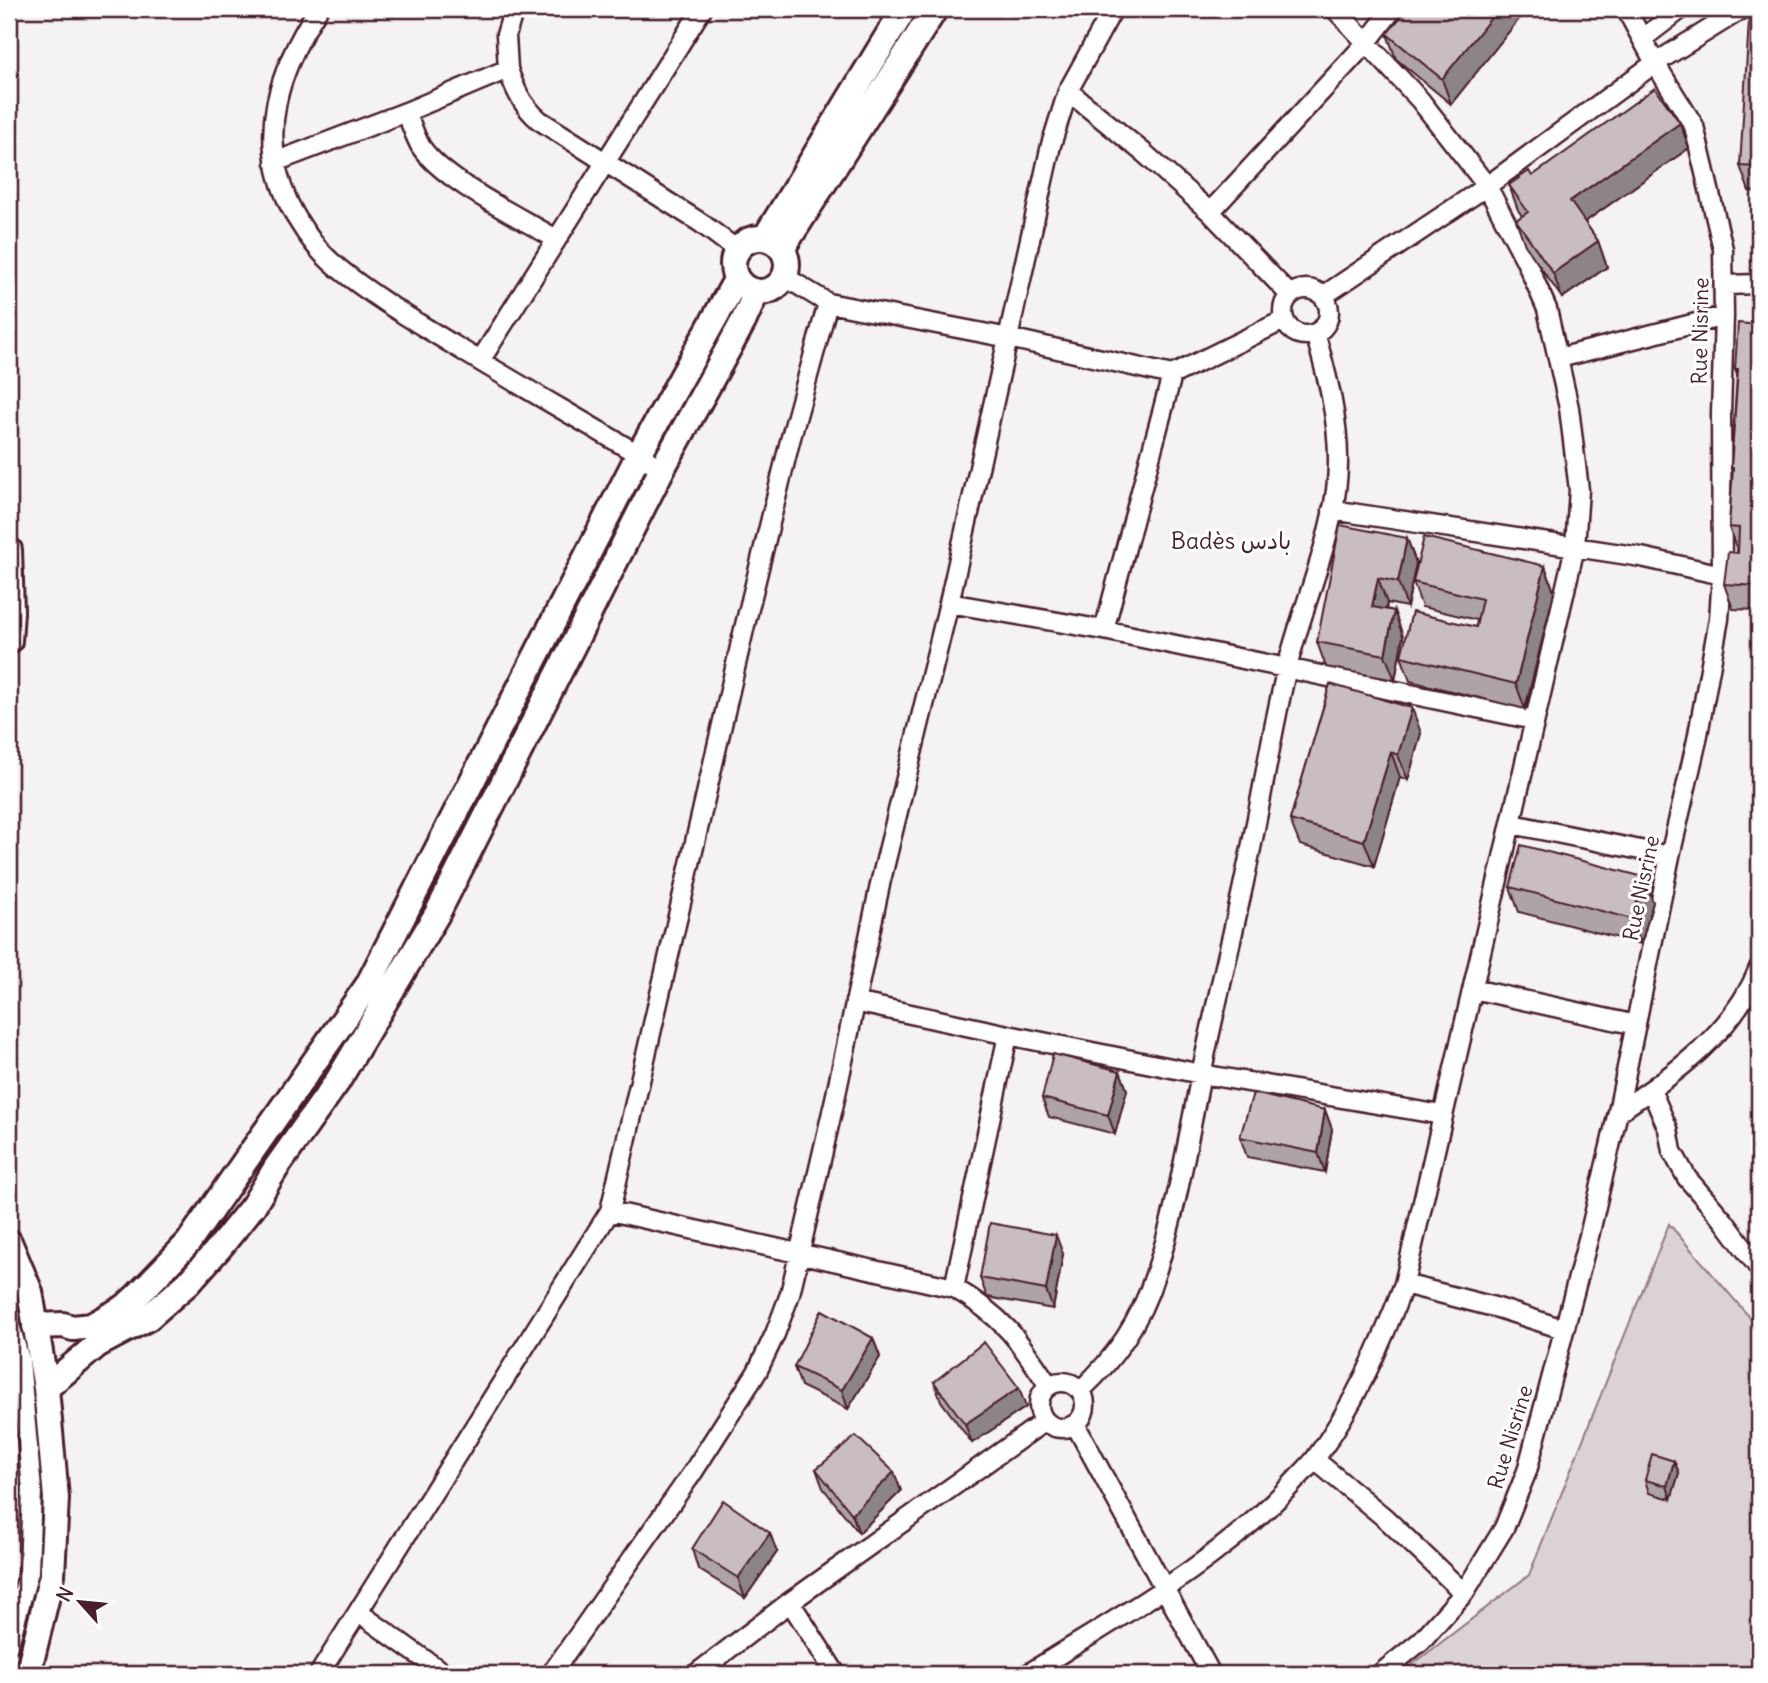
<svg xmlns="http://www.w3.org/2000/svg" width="1768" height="1683" viewBox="0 0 1768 1683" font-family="Delius,'Playpen Sans Arabic',sans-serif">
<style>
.green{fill:#dbd2d5;stroke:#927880;stroke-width:2}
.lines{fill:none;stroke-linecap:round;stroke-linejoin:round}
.street-casing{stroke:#4a1f2b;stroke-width:23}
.secondary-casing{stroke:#4a1f2b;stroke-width:30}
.street{stroke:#fff;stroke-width:18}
.secondary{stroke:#fff;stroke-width:24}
.wall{fill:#aea3a6;stroke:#4a1f2b;stroke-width:2}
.shaded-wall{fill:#8d8487;stroke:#4a1f2b;stroke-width:2}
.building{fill:#cabdc1;stroke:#4a1f2b;stroke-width:2}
.labels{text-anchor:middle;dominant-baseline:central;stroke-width:6;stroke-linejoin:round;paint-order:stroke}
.street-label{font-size:21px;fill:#4a1f2b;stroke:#fff}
.neighbourhood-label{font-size:23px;fill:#4a1f2b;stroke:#fff}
</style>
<rect width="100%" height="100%" fill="#f4f2f2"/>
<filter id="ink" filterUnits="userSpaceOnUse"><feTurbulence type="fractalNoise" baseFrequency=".0143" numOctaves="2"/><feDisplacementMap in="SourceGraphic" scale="14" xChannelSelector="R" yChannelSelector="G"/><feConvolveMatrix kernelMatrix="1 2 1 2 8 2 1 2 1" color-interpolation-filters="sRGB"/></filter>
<g filter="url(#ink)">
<!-- green -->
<path class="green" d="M1669 1224 1759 1328V1674H1400L1529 1575Z"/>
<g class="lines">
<defs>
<path id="street" d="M318 9C279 70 256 134 289 204 301 228 316 250 337 267 372 296 413 320 452 344 521 387 593 426 662 469
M1642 39 1681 9
M508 69 506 35 514 9
M1068 91 1144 153 1210 212 1290 295
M406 112C411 123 415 137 421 147 445 182 518 216 556 239
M275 162 406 112 508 69C515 90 522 105 539 120L701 223 737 250
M1210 212 1367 42 1393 9
M785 277 828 303 1009 338 1172 375 1284 320
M1724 285 1759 284
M1283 312a23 23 0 1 1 46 0a23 23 0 1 1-46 0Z
M1323 296 1487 186 1655 63 1742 9
M1559 358 1724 316
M480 361 702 9
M1332 510 1641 557 1722 575
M949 603 1104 630 1534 720
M1104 630 1172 375
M1512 824 1670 856
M1473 989 1636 1025
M855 1002 1008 1035 1201 1074 1442 1115
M1651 1090 1668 1129 1672 1151 1687 1178 1724 1221 1759 1268
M1618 1112C1673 1076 1734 1032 1759 968
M610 1211 954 1288C1003 1316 1019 1340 1049 1386
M1404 1284 1498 1308 1563 1329
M954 1288 1008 1035
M9 1322 20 1360 32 1490 29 1571 9 1644
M1039 1405a23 23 0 1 1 46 0a23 23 0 1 1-46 0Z
M1081 1390C1116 1357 1140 1322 1155 1275 1177 1210 1187 1143 1201 1075 1216 1001 1235 928 1250 853 1263 792 1272 729 1287 668 1303 603 1337 531 1338 464 1339 420 1327 375 1315 333
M1075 1424 1211 1674
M1315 1460 1385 1518 1464 1593
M790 1602 836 1674
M358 1612 445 1674
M319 1674 610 1211 745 625 790 441 828 303
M551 1674 693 1472 757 1372 775 1334 790 1294 835 1099 881 880 949 603 1051 145 1068 91 1113 9
M696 1674 790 1602 1045 1421
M1028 1674C1118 1617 1216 1564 1290 1486 1298 1477 1308 1468 1315 1459 1354 1406 1381 1345 1404 1284L1575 547 1579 490 1569 408 1547 309 1525 259 1487 186 1420 100 1335 9
M1380 1674 1421 1641 1464 1593 1504 1528 1527 1471 1590 1232 1618 1112 1670 856 1697 740 1719 619 1722 575 1721 414 1724 316 1723 249 1694 126 1655 63 1626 9"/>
<path id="secondary" d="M733 265a27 27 0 1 1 54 0a27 27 0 1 1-54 0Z
M765 238 904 9
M782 249 935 9
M9 550 11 612 9 641
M9 1242 30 1292 46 1388 56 1498 52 1575 28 1674
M35 1326 63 1325 73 1328 91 1326 125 1307 138 1295 188 1243 368 985 639 454 736 280
M46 1388 97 1345 148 1318 188 1283 220 1247 253 1206 276 1168 337 1082 437 914 662 469 743 322 756 293"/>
</defs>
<!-- street casing -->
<use href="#street" class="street-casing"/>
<!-- secondary casing -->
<use href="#secondary" class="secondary-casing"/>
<!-- street -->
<use href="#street" class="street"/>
<!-- secondary -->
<use href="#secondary" class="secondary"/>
</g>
<!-- wall -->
<path class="wall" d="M1527 9 1451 104 1396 59 1387 34Z
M1759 21V192L1749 191 1740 166Z
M1689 148 1585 222 1598 241 1607 267 1562 298 1525 245 1516 220 1522 216 1518 210 1509 185 1532 176Z
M1759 325V610L1733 609 1724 584 1738 553 1729 527 1732 473 1731 468 1737 375 1735 369Z
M1407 538 1416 563 1407 607 1387 603 1386 609 1394 611 1403 636 1395 680 1326 667 1317 642Z
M1545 566 1554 592 1525 709 1410 681 1401 656 1476 627 1477 620 1422 607 1413 582Z
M1330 684 1421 733 1408 780 1400 777 1374 866 1300 845 1290 820Z
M1510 887 1653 902 1641 944 1519 912Z
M1120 1071 1127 1090 1115 1134 1049 1117 1042 1098Z
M1325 1110 1332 1129 1325 1172 1247 1157 1240 1137Z
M1063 1254 1053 1309 987 1297 980 1278Z
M873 1338 880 1357 848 1409 801 1386 794 1367Z
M934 1382 1026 1407 972 1443 941 1401Z
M1674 1461 1679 1473 1671 1499 1649 1493 1645 1480Z
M816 1469 894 1472 901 1491 859 1533 823 1488Z
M692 1549 777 1552 745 1598 698 1569Z"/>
<!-- shaded-wall -->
<path class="shaded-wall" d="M1498 9H1527L1451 104 1442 79Z
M1680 123 1689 148 1579 226 1570 201Z
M1598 241 1607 267 1562 298 1553 273Z
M1407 538 1416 563 1407 607 1398 582Z
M1545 566 1554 592 1525 709 1516 684Z
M1378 578 1387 603 1381 632 1372 607Z
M1394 611 1403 636 1395 680 1385 655Z
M1412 708 1421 733 1408 780 1398 755Z
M1391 752 1400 777 1374 866 1364 841Z
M1644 877 1653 902 1641 944 1632 919Z
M1120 1071 1127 1090 1115 1134 1108 1115Z
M1325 1110 1332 1129 1325 1172 1318 1153Z
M1056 1235 1063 1254 1053 1309 1046 1290Z
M873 1338 880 1357 848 1409 842 1390Z
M1019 1388 1026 1407 972 1443 965 1424Z
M1674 1461 1679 1473 1671 1499 1667 1486Z
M894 1472 901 1491 859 1533 852 1514Z
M770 1533 777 1552 745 1598 738 1578Z"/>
<!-- building -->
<path class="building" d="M1407 9H1498L1442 79 1387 34Z
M1749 21H1759V167L1740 166Z
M1655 88 1680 123 1570 201 1598 241 1553 273 1516 220 1528 212 1509 185 1529 171 1532 176Z
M1738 323 1759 325V586L1724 584 1728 552 1738 553 1739 528 1729 527 1733 468H1731L1738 369H1735Z
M1340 525 1407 538 1398 582 1378 578 1372 607 1394 611 1385 655 1317 642Z
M1424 537 1545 566 1516 684 1401 656 1412 612 1476 627 1482 599 1413 582Z
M1330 684 1412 708 1398 755 1391 752 1364 841 1290 820Z
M1521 845 1644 877 1632 919 1510 887Z
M1053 1054 1120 1071 1108 1115 1042 1098Z
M1253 1093 1325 1110 1318 1153 1240 1137Z
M990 1223 1056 1235 1046 1290 980 1278Z
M822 1310 873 1338 842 1390 794 1367Z
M984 1342 1019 1388 965 1424 934 1382Z
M856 1436 894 1472 852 1514 816 1469Z
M1652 1454 1674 1461 1667 1486 1645 1480Z
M723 1500 770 1533 738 1578 692 1549Z"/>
</g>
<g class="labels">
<!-- street labels -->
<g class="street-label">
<text transform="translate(1700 331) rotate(-89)">Rue Nisrine</text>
<text transform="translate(1641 888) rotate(-78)">Rue Nisrine</text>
<text transform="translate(1510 1437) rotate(-73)">Rue Nisrine</text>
</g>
<!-- neighbourhood labels -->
<g class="neighbourhood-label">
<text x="1231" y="540">Badès بادس</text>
</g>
</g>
<!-- margin -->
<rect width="1768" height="1683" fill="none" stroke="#fff" stroke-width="35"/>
<rect x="18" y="18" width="1733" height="1648" fill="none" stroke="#4a1f2b" stroke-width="2.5" filter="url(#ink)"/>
<!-- north arrow -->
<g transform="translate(80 1602) rotate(297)" stroke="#ffffff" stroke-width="5" paint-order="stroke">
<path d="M0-5L12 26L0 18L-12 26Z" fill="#4a1f2b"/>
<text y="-10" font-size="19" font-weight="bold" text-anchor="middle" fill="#4a1f2b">N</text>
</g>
</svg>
